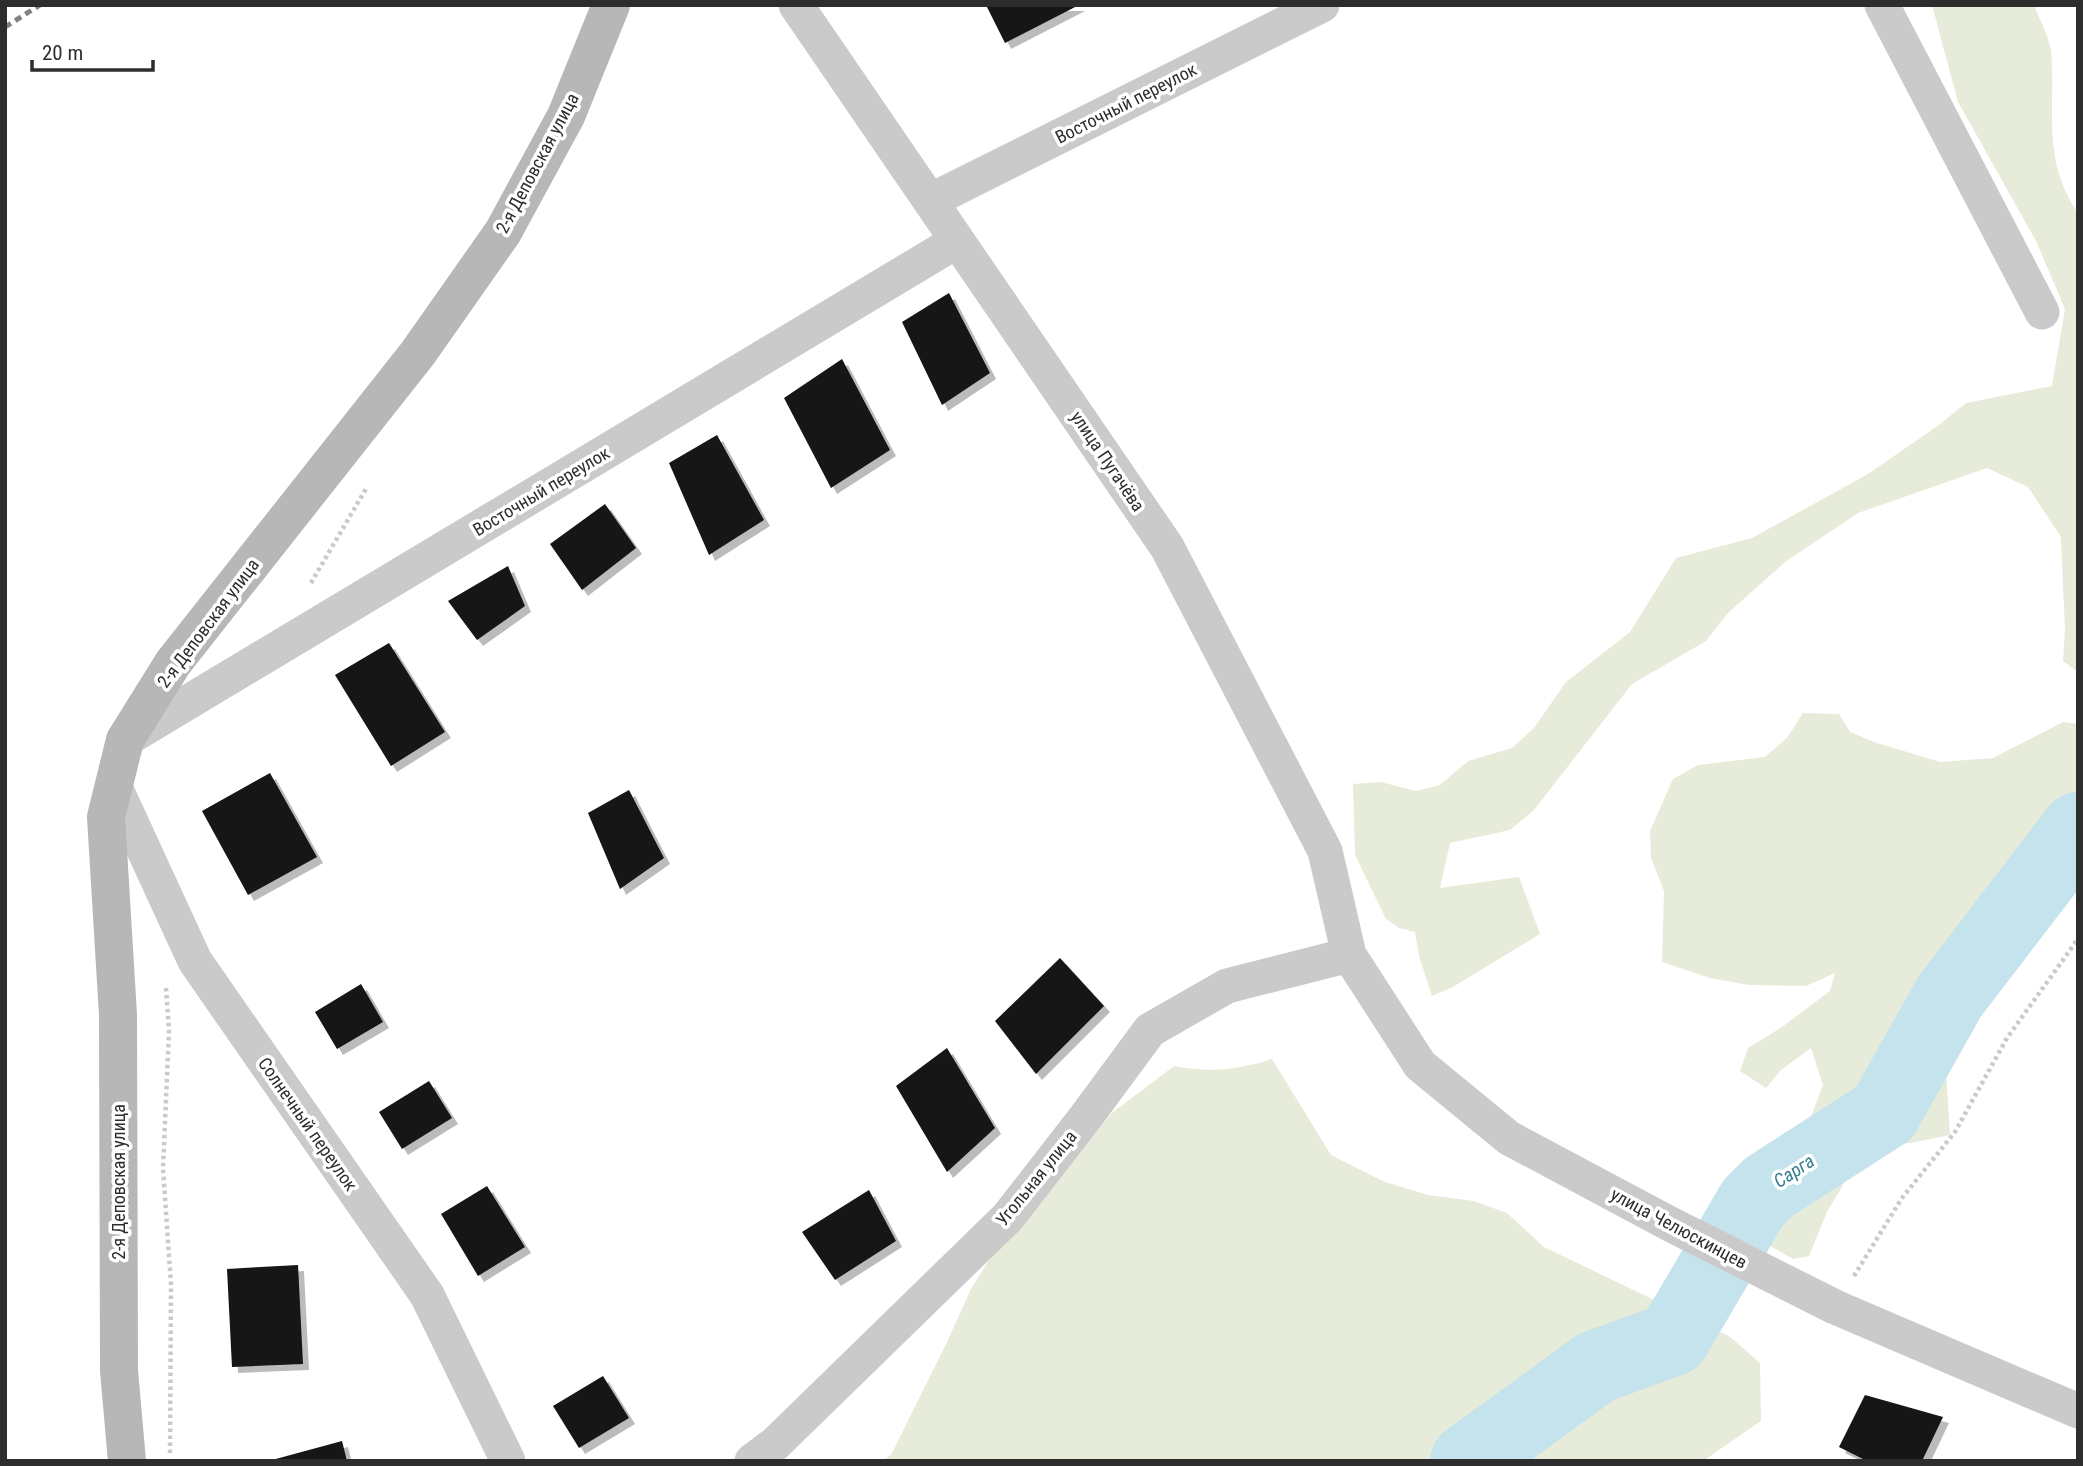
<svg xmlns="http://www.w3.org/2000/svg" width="2083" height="1466" viewBox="0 0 2083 1466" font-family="'Roboto Condensed',sans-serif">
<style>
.green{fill:#e6ecd9}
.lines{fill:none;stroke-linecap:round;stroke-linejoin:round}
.river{stroke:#c4e3ed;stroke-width:74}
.building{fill:#141414;filter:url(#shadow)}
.path{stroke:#cacaca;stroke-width:4.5;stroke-dasharray:3.5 3.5;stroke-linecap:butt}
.street{stroke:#cacaca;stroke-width:35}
.secondary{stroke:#b7b7b7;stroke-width:38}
.rail{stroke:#828282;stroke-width:5;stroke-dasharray:7 5;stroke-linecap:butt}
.labels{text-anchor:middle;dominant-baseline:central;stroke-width:7;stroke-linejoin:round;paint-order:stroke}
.street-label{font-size:18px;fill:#2d2d2d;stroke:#fff}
.water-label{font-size:19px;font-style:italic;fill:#377d93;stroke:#fff}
</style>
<defs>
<filter id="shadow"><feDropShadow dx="6" dy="6" stdDeviation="0" flood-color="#0004"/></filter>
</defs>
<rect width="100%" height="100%" fill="#fff"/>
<!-- green -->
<path class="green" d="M1932 5H2034C2039 19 2049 36 2051 51 2056 111 2041 159 2078 213V672L2063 661 2065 631 2061 537 2028 487 1987 468 1858 513 1785 562 1728 613 1706 641 1632 684 1534 810 1510 830 1450 843 1440 888 1519 877 1540 934 1453 987 1432 996 1419 956 1415 932 1399 928 1386 919 1355 855 1353 784 1381 782 1416 791 1440 785 1468 761 1512 748 1534 728 1566 682 1630 632 1676 558 1752 538 1868 474 1939 425 1966 403 2052 386 2065 309 2036 241 1958 102Z
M1803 713 1839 714 1850 732 1874 742 1940 762 1993 758 2063 722 2078 724V853L2031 890 2011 954 1985 976 1947 973 1928 1008 1946 1070 1950 1135 1911 1143 1884 1144 1850 1173 1827 1212 1809 1256 1793 1259 1760 1240 1750 1222 1753 1203 1785 1177 1814 1109 1823 1085 1811 1048 1781 1070 1766 1088 1740 1071 1748 1048 1782 1027 1830 991 1835 973 1806 986 1749 985 1710 978 1662 962 1664 891 1651 858 1650 831 1673 779 1698 765 1765 757 1787 738Z
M1272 1059 1331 1155 1385 1182 1428 1195 1474 1201 1507 1213 1544 1247 1729 1336 1760 1363 1761 1421 1703 1461H883L891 1455 946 1344 971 1289 989 1260 1112 1113 1174 1066C1208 1073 1238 1070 1272 1059Z"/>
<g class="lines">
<!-- river -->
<path class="river" d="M1467 1461 1596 1367 1673 1339 1753 1203 1769 1187 1884 1113 1950 996 2078 829"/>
</g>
<!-- building -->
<path class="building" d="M986 5H1079L1005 43Z
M949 293 990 373 942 405 902 322Z
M842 359 890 450 831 488 784 398Z
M717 435 764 520 709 555 669 463Z
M605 504 636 548 582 590 550 544Z
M508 566 525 606 477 640 448 601Z
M389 643 445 732 391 766 335 675Z
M270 773 317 857 248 895 202 811Z
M629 790 664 858 620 889 588 813Z
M1060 958 1104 1006 1036 1074 995 1021Z
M361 984 383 1022 337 1049 315 1012Z
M947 1048 995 1128 947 1172 896 1086Z
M429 1081 452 1118 402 1149 379 1112Z
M487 1186 525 1247 478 1276 441 1214Z
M869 1190 896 1241 835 1280 802 1232Z
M298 1265 303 1364 232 1367 227 1269Z
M603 1376 629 1418 579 1448 553 1406Z
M1865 1395 1943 1417 1922 1461H1867L1839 1447Z
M342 1441 347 1461H272V1460Z"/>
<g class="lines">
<!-- path -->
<path class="path" d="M311 583 367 487
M166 988 169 1030 163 1169 171 1284 170 1455
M1854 1276 1902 1198 1955 1132 2007 1038 2078 939"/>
<!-- street -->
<path class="street" d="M796 5 1167 547 1325 851 1349 955 1420 1065 1509 1138 1670 1224 1835 1307 2078 1411
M1882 5 2042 312
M930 201 1322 5
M125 740 957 241
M114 785 195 961 427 1295 508 1461
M752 1461 775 1444 1008 1217 1088 1114 1150 1030 1227 986 1349 955"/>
<!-- secondary -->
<path class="secondary" d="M127 1461 119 1371 118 1015 106 817 125 740 173 663 418 353 503 232 566 116 611 5"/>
<!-- rail -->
<path class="rail" d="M5 27 40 5"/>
</g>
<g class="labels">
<!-- street labels -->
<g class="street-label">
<text transform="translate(1126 103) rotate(-27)">Восточный переулок</text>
<text transform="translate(537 163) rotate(-62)">2-я Деповская улица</text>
<text transform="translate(1108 461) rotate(56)">улица Пугачёва</text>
<text transform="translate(541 491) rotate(-31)">Восточный переулок</text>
<text transform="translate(208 623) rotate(-53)">2-я Деповская улица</text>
<text transform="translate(308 1124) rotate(55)">Солнечный переулок</text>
<text transform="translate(1036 1178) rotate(-51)">Угольная улица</text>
<text transform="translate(118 1182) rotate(-90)">2-я Деповская улица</text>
<text transform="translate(1679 1228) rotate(28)">улица Челюскинцев</text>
</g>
<!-- water labels -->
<g class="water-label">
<text transform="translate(1794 1171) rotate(-33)">Сарга</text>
</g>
</g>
<!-- border -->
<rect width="2083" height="1466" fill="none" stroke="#2d2d2d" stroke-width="14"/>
<!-- scale -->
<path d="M32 60v10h121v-10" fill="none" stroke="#2d2d2d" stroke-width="3.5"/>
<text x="42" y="60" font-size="21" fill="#2d2d2d" stroke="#ffffff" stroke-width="5" paint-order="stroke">20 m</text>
</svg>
